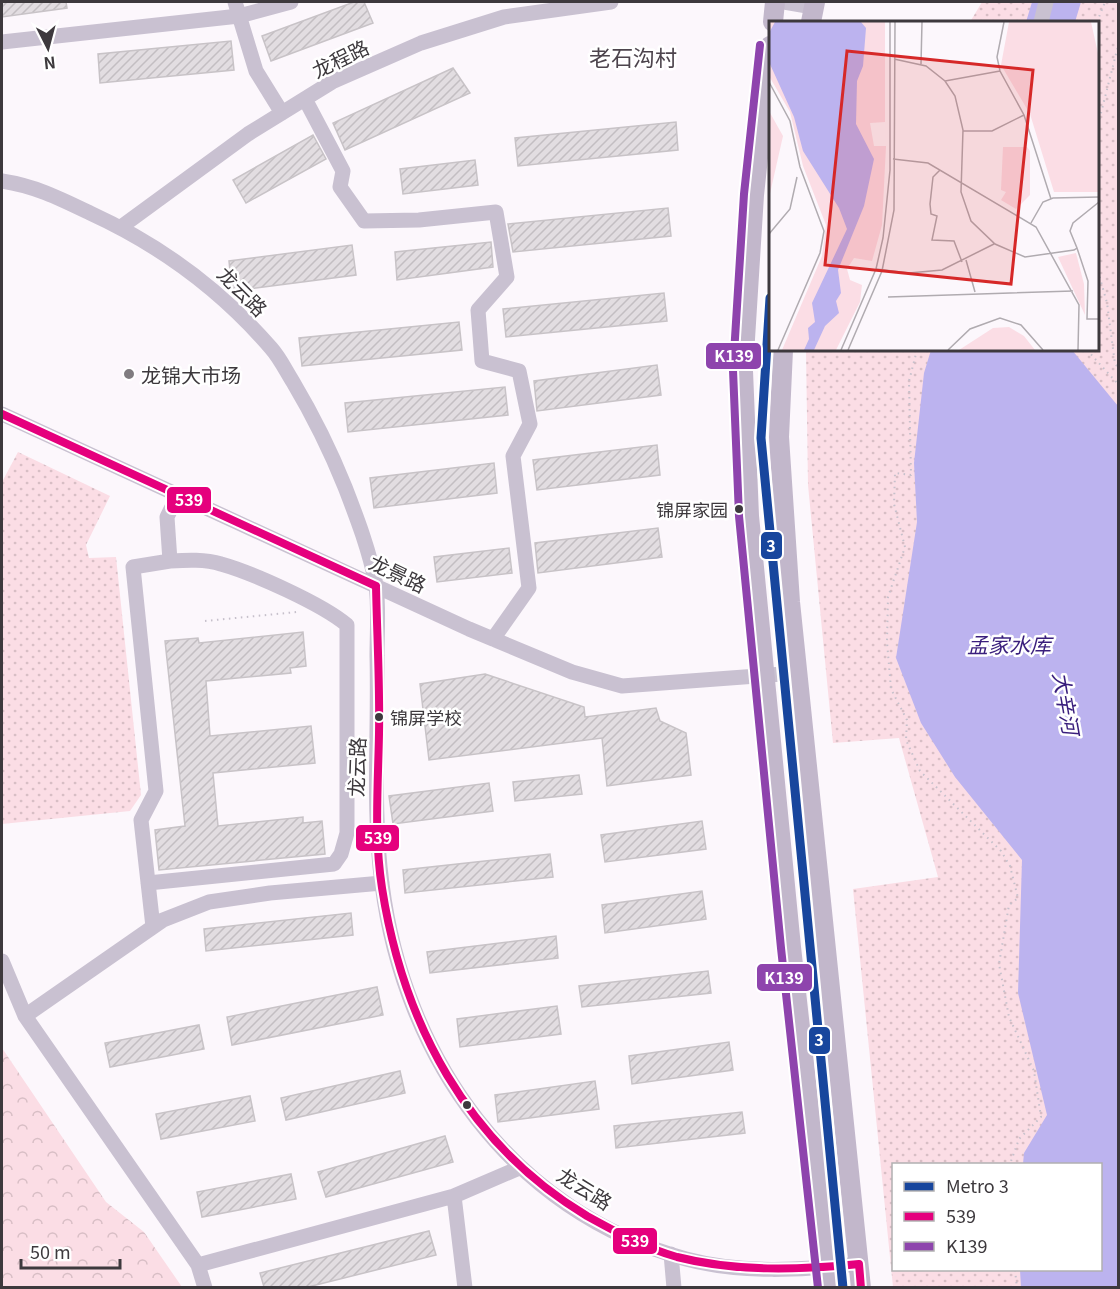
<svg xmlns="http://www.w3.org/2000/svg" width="1120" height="1289" viewBox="0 0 1120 1289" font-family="Georgia,'Noto Sans SC',serif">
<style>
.forest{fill:url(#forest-crowns)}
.park{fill:url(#park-dots);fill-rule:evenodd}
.water{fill:#bcb3ef}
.building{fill:url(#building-hatch);stroke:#c8c3c7;stroke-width:1.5}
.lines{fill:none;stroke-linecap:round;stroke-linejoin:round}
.path{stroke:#c6c0cb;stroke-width:2;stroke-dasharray:1.5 4.5;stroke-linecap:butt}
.minor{stroke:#c9c1d1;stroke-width:15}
.major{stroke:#c2b7cb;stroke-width:20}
.bus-1-casing{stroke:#fff;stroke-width:12}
.bus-2-casing{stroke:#fff;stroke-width:12}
.bus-1{stroke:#e5007d;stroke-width:8}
.bus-2{stroke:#8e44ad;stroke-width:8}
.metro-1-casing{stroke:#fff;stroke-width:14}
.metro-1{stroke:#18469d;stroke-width:9}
.poi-dot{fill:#807c80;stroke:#fff;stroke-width:2}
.bus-dot{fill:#3d393d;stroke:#fff;stroke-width:2}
.labels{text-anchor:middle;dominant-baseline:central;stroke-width:5;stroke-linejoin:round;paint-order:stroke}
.bus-label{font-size:18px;fill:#3d393d;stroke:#fff;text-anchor:end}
.street-label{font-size:20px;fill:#3d393d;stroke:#fff}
.poi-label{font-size:20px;fill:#3d393d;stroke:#fff;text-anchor:start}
.water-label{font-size:21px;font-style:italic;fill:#391e7c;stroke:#fff}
.quarter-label{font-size:22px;fill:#4d444d;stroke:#fff}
.inset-road{fill:none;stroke:#b0abb0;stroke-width:1.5}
.view{fill:#d62828;fill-opacity:0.15;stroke:#d62828;stroke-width:3}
.inset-edge{fill:none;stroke:#3d393d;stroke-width:3}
.line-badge{stroke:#fff;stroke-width:2}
.badge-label{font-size:16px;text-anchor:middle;font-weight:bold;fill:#fff}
</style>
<defs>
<pattern id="forest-crowns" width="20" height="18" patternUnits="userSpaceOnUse" patternTransform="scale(1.5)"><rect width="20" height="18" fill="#fbdde5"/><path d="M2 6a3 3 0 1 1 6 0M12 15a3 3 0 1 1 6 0" fill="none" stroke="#d8bec5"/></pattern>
<pattern id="park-dots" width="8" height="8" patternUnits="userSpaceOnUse" patternTransform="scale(1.5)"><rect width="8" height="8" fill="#fbdde5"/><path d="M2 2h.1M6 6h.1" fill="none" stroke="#d8bec5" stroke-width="1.8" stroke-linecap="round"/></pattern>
<pattern id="building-hatch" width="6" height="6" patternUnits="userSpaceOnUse" patternTransform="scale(1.5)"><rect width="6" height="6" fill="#e2dde1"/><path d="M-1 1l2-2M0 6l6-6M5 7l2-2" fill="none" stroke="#c3bec2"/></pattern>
</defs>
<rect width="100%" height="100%" fill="#fcf7fc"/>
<!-- forest -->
<path class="forest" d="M2 1048 106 1202 144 1232 182 1287H2Z"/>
<!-- park -->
<path class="park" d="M982 2H1118V1287H893L853 889 938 877 899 738 833 743 808 485 806 350H1098V22H970ZM894 1164H1100V1270H894Z
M18 452 110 496 86 545 89 558 116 557 141 795 130 811 2 824V482Z"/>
<!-- water -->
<path class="water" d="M1032 2H1081L1075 22H1026Z
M931 350H1072L1118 406V1287H1021L1020 1270H1100V1164H1023L1024 1153 1047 1115 1018 993 1022 860 955 777 921 723 896 658 917 522 914 463 924 373Z"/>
<!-- building -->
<path class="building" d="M2 2H66L67 8 2 17Z
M354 2H364L373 23 271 61 262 36Z
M231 41 234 70 100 83 98 54Z
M453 68 470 93 345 150 333 123Z
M676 122 678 150 518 166 515 138Z
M313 135 326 159 246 203 233 180Z
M475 160 478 185 403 194 400 169Z
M668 208 671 236 513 252 508 224Z
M491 242 493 267 397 280 395 252Z
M352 245 356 275 232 291 229 261Z
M664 293 667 321 506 337 503 309Z
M459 322 462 350 302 366 299 338Z
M657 365 661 395 537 411 534 381Z
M505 387 508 415 348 432 345 403Z
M657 445 660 475 537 490 533 460Z
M494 463 497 493 374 508 370 478Z
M658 528 662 557 538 573 535 543Z
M509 548 512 573 437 582 434 557Z
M303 632 306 666 290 668 291 673 206 681 210 736 311 726 315 763 213 773 218 826 303 817V823L322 821 325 854 159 870 155 830 185 826 165 641 198 638 199 643Z
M485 674 584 707 585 717 656 708 660 721 686 733 691 775 607 786 602 738 429 760 420 684Z
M579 775 582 794 515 801 513 782Z
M489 783 493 811 393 824 389 796Z
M702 821 706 849 605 862 601 835Z
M550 854 553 877 405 893 403 870Z
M702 891 706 919 605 933 602 905Z
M351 913 353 935 206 951 204 929Z
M556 936 558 958 430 973 427 952Z
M708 971 711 993 582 1007 579 986Z
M377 987 383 1015 232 1045 227 1017Z
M557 1006 561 1034 460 1047 457 1019Z
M199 1025 204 1049 110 1067 105 1043Z
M729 1042 733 1070 632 1084 629 1056Z
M400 1071 405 1093 286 1120 281 1098Z
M595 1081 599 1109 498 1122 495 1095Z
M250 1096 255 1121 161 1139 156 1114Z
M742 1112 745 1133 616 1148 614 1126Z
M445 1136 453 1162 326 1197 318 1172Z
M291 1174 296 1199 202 1217 197 1192Z
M429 1231 436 1255 308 1287H264L260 1273Z"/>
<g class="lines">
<!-- path -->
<path class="path" d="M1097 22 1105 2
M1098 125 1118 46
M1098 271 1107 303 1115 364 1118 367
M917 350 909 381 911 475 895 473 894 504 905 547 888 597 887 642 891 689 907 720 906 740 920 771 1001 851 1010 866 1018 898 1009 905 999 964 1009 1017 1034 1071 1041 1117 1019 1139 1010 1164
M1087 350 1118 384
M205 621 297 612
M1015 1270 1017 1288"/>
<!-- minor -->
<path class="minor" d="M235 2 256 71 282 113
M784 2 813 7
M1041 22 1046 2
M2 42 239 16 291 2
M305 99 343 171 340 187 364 221 419 220 496 212 507 277 478 310 482 361 519 371 530 424 513 456 529 588 493 639
M2 181C35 186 59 198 90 213 160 245 221 290 271 348 280 358 286 371 293 382 315 419 329 447 345 487 357 518 370 552 376 585 379 608 377 633 377 656 379 732 372 809 382 884 404 1058 512 1212 686 1259 742 1274 802 1270 859 1264
M121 227 248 134 332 82 421 43 504 17 611 2
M2 414 469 629 572 672 622 686 797 673
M148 883 334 864 341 854 347 833V625C322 604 253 573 221 564 205 559 187 560 170 561
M153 927 141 820 156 791 133 567 170 561 167 517 178 495
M2 961 25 1016 198 1265 205 1288
M25 1016 163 920 209 902 270 893 382 883
M454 1196 465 1288
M671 1254 674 1288
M198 1265 454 1196 519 1168"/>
<!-- major -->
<path class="major" d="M773 22 775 2
M811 22 815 2
M770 46 754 195 743 371 749 516 791 947 829 1288
M783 350 779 437 790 602 861 1288"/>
<defs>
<path id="bus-1" d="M2 414 376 586
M376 586C377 635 380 685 379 734 378 786 374 837 382 888 403 1023 467 1144 587 1216 616 1232 645 1248 677 1257 736 1272 799 1270 859 1264L861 1288"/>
<path id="bus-2" d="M760 45 744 194 733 370 739 516 781 948 818 1288"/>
</defs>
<!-- bus-1 casing -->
<use href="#bus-1" class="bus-1-casing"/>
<!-- bus-2 casing -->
<use href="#bus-2" class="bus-2-casing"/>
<!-- bus-1 -->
<use href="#bus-1" class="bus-1"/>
<!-- bus-2 -->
<use href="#bus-2" class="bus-2"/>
<defs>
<path id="metro-1" d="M770 298 761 438 843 1288"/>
</defs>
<!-- metro-1 casing -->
<use href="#metro-1" class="metro-1-casing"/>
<!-- metro-1 -->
<use href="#metro-1" class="metro-1"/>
</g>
<!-- markers -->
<circle class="poi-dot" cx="129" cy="374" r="6"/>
<g class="bus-dot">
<circle cx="739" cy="509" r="5"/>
<circle cx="379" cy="717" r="5"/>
<circle cx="467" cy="1105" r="5"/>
</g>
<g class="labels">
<!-- bus labels -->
<g class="bus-label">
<text x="728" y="509">锦屏家园</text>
<text x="390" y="717" text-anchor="start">锦屏学校</text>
</g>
<!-- street labels -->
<g class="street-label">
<text transform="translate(340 58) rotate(-26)">龙程路</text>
<text transform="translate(243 291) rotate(45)">龙云路</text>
<text transform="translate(398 573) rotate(25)">龙景路</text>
<text transform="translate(356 767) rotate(-88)">龙云路</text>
<text transform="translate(585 1188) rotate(32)">龙云路</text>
</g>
<!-- poi labels -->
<g class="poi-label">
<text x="141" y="374">龙锦大市场</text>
</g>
<!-- water labels -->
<g class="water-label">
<text x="1009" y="644">孟家水库</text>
<text transform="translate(1067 703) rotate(80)">大辛河</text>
</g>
<!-- quarter labels -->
<g class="quarter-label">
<text x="633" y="56">老石沟村</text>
</g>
</g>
<!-- overview -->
<g transform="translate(769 21)">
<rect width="330" height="330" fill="#fcf7fc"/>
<path d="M307 232 315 263 316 294 289 236Z" fill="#fbdde5"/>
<path d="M240 1H322L330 37V171H285L261 93 232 44ZM0 90 14 115 0 177ZM240 306 255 315 266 329H190L224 307Z" fill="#fbdde5"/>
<path d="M0 1H116V101L101 102 105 125H117L113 204 103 240 85 237 78 248 81 259 93 264 91 281 67 329H13L53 235 57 204 34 145 21 91 0 55ZM234 126H258L261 130V174L247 188 232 179 237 171 232 169Z" fill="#fbdde5"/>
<path d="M6 1H92L97 7 94 45 88 60 87 103 105 138 95 185 69 249 72 272 67 280 70 292 56 305 45 329H35L40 318 39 307 46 301 43 282 78 208 70 187 34 130 25 96 0 41V12Z" fill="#bcb3ef"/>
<path class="inset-road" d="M235 1 228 36 231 50 255 94 282 178M125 38 157 45 176 60 186 75 194 109 192 171 202 200 226 223 256 236 305 229 308 227 301 210 304 202 330 181M152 43 153 1M176 60 231 50M0 61 21 100 31 146 55 210 51 232 9 329M194 110H223L255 94M124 138 159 142 267 206 310 284 309 329M171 149 164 156 161 183 162 193 168 195 163 219 185 220 193 241M262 202 274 181 284 177 330 176M0 213 21 188 28 156M308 227 319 260 318 298H330M197 239 206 271M107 248 140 252 173 249 225 223M119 276 304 270M72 329 107 248 114 217 121 149V1M79 329 113 250 125 189 126 1M179 329 201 308 231 297 252 304 274 329"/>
<path class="view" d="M78 30 264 49 242 263 56 244Z"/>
<rect width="330" height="330" class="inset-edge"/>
</g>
<g class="line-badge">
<rect x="705" y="342" width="57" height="28" rx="6" fill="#8e44ad"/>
<rect x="166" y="486" width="46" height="28" rx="6" fill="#e5007d"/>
<rect x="760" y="531" width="23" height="29" rx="6" fill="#18469d"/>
<rect x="355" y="824" width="45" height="28" rx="6" fill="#e5007d"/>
<rect x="756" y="963" width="57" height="29" rx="6" fill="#8e44ad"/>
<rect x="808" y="1026" width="23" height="29" rx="6" fill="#18469d"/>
<rect x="612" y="1227" width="46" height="28" rx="6" fill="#e5007d"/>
</g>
<g class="badge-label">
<text x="734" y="362">K139</text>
<text x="189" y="506">539</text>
<text x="771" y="552">3</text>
<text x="378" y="844">539</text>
<text x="784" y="984">K139</text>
<text x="819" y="1046">3</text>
<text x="635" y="1247">539</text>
</g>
<!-- border -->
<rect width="1120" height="1289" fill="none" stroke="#3d393d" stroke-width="6"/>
<!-- legend -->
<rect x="892" y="1163" width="210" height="108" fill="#ffffff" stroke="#b1b0b1" stroke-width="1.5"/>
<rect x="904" y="1182" width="30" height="9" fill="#18469d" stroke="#b1b0b1" stroke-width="1.5"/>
<text x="946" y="1193" font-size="18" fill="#3d393d">Metro 3</text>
<rect x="904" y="1212" width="30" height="9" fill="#e5007d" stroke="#b1b0b1" stroke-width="1.5"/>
<text x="946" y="1223" font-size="18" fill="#3d393d">539</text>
<rect x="904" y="1242" width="30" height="9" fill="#8e44ad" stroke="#b1b0b1" stroke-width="1.5"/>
<text x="946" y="1253" font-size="18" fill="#3d393d">K139</text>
<!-- north arrow -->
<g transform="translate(48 48) rotate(174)" stroke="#ffffff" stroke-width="4.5" paint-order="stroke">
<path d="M0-4.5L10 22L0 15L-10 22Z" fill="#3d393d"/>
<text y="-9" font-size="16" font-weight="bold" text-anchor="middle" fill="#3d393d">N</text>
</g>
<!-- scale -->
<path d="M21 1259v9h99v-9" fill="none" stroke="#3d393d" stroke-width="3"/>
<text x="30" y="1259" font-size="18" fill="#3d393d" stroke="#ffffff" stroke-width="4.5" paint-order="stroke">50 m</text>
</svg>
